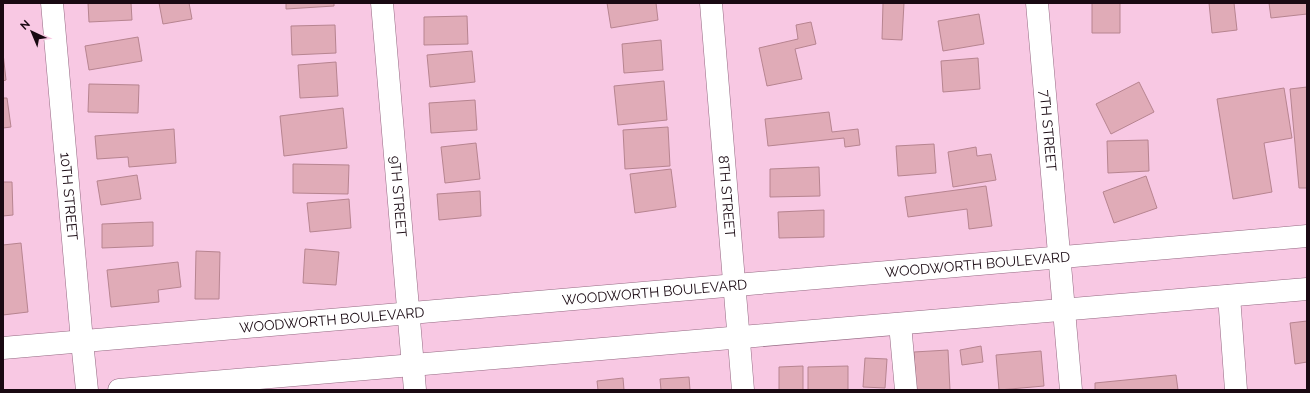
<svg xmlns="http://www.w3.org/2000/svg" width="1310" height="393" viewBox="0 0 1310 393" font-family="Raleway,sans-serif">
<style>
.building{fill:#e0abb7;stroke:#b78490}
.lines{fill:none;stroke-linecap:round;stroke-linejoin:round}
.minor-casing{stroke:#946982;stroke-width:23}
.major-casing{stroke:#946982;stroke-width:23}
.minor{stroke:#fff;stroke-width:22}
.major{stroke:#fff;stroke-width:22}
.labels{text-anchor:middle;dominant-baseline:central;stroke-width:3;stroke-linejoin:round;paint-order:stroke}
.street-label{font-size:14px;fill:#190912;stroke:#f8c8e3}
</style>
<rect width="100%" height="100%" fill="#f8c8e3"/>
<!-- building -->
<path class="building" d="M88 3H131L132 20 89 22Z
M159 3H189L192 19 163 24Z
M286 3H334V6L286 9Z
M607 3H656L658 20 611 28Z
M883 3H904L902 40 882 39Z
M1092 3H1120V33H1092Z
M1209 3H1234L1237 30 1212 33Z
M1269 3H1307V14L1271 18Z
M979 14 984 44 943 51 938 21Z
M467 16 468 44 424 45V17Z
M811 22 816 44 795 49 802 79 767 86 759 48 798 39 796 25Z
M335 25 336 53 292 55 291 26Z
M138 37 142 61 89 70 85 46Z
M661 40 663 70 624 73 622 44Z
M472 51 475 82 430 87 427 55Z
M3 53 6 80 3 81Z
M978 58 980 89 943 92 941 61Z
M336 62 338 96 300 98 298 65Z
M664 81 667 120 618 125 614 86Z
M1139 82 1154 112 1111 134 1096 104Z
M89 84 139 85 138 113 88 112Z
M1307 87V188H1299L1290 89Z
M1284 88 1292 138 1264 143 1272 192 1233 199 1217 99Z
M3 98H7L11 127 3 128Z
M475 100 477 130 431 133 429 103Z
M343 108 347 148 284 156 280 116Z
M829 112 832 132 858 129 860 145 845 147 844 138 768 146 765 119Z
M668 127 670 166 625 169 623 130Z
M174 129 176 163 129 167 128 157 97 159 95 136Z
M1148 140 1149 171 1108 173 1107 141Z
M476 143 480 179 445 183 441 147Z
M934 144 936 173 898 176 896 146Z
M976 147 977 156 991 154 996 180 953 187 948 152Z
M293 164 349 165 348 194 293 193Z
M819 167 820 196 770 197V169Z
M671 169 676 207 635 213 630 174Z
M137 175 141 199 101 205 97 181Z
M1146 176 1157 208 1114 223 1103 192Z
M3 182H12L13 215 3 216Z
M986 186 992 226 969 229 967 209 908 217 905 197Z
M480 191 481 216 439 220 437 194Z
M349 199 351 228 310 232 307 203Z
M824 210V237L779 238 778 212Z
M153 222V246L102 248V224Z
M21 243 28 312 3 315V245Z
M305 249 339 252 336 285 303 283Z
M196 251 220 252 219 299H195Z
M178 262 181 287 158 290 159 302 111 307 107 270Z
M1307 321V362L1295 364 1290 323Z
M981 346 983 362 962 365 960 350Z
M948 350 950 390H916L914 352Z
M1041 351 1044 386 999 390 996 355Z
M865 358 887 359 885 388 863 387Z
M803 366V390H779V367Z
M848 366V390H808V367Z
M1176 375 1178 390H1095V383Z
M689 377 690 390H661L660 379Z
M623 378 624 390H598L597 381Z"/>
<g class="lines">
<defs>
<g id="minor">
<path id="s1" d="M52 3 82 341 87 390"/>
<path id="s2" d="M382 3 415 390"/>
<path id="s3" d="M711 3 743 390"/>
<path id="s4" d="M1037 3 1071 390"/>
<path d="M1229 296 1236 390"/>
<path d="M900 324 906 390"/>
</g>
<g id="major">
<path id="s5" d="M3 348 1307 236"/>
<path d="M119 390 1307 289"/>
</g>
</defs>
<!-- minor casing -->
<use href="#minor" class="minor-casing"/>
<!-- major casing -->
<use href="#major" class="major-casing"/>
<!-- minor -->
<use href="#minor" class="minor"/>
<!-- major -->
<use href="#major" class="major"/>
</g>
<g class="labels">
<!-- street labels -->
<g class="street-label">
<text stroke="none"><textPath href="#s4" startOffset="128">7TH STREET</textPath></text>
<text stroke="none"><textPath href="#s2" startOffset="194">9TH STREET</textPath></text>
<text stroke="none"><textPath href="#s3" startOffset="194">8TH STREET</textPath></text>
<text stroke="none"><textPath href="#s1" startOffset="194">10TH STREET</textPath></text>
<text stroke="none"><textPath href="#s5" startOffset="978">WOODWORTH BOULEVARD</textPath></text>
<text stroke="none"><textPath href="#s5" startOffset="654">WOODWORTH BOULEVARD</textPath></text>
<text stroke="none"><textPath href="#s5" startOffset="330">WOODWORTH BOULEVARD</textPath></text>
</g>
</g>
<!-- border -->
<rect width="1310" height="393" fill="none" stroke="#190912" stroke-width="8"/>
<!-- north arrow -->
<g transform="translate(32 32) rotate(316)" stroke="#f8c8e3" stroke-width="3" paint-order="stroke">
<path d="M0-3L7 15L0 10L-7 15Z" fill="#190912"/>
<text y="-6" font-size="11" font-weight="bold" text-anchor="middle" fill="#190912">N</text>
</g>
</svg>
